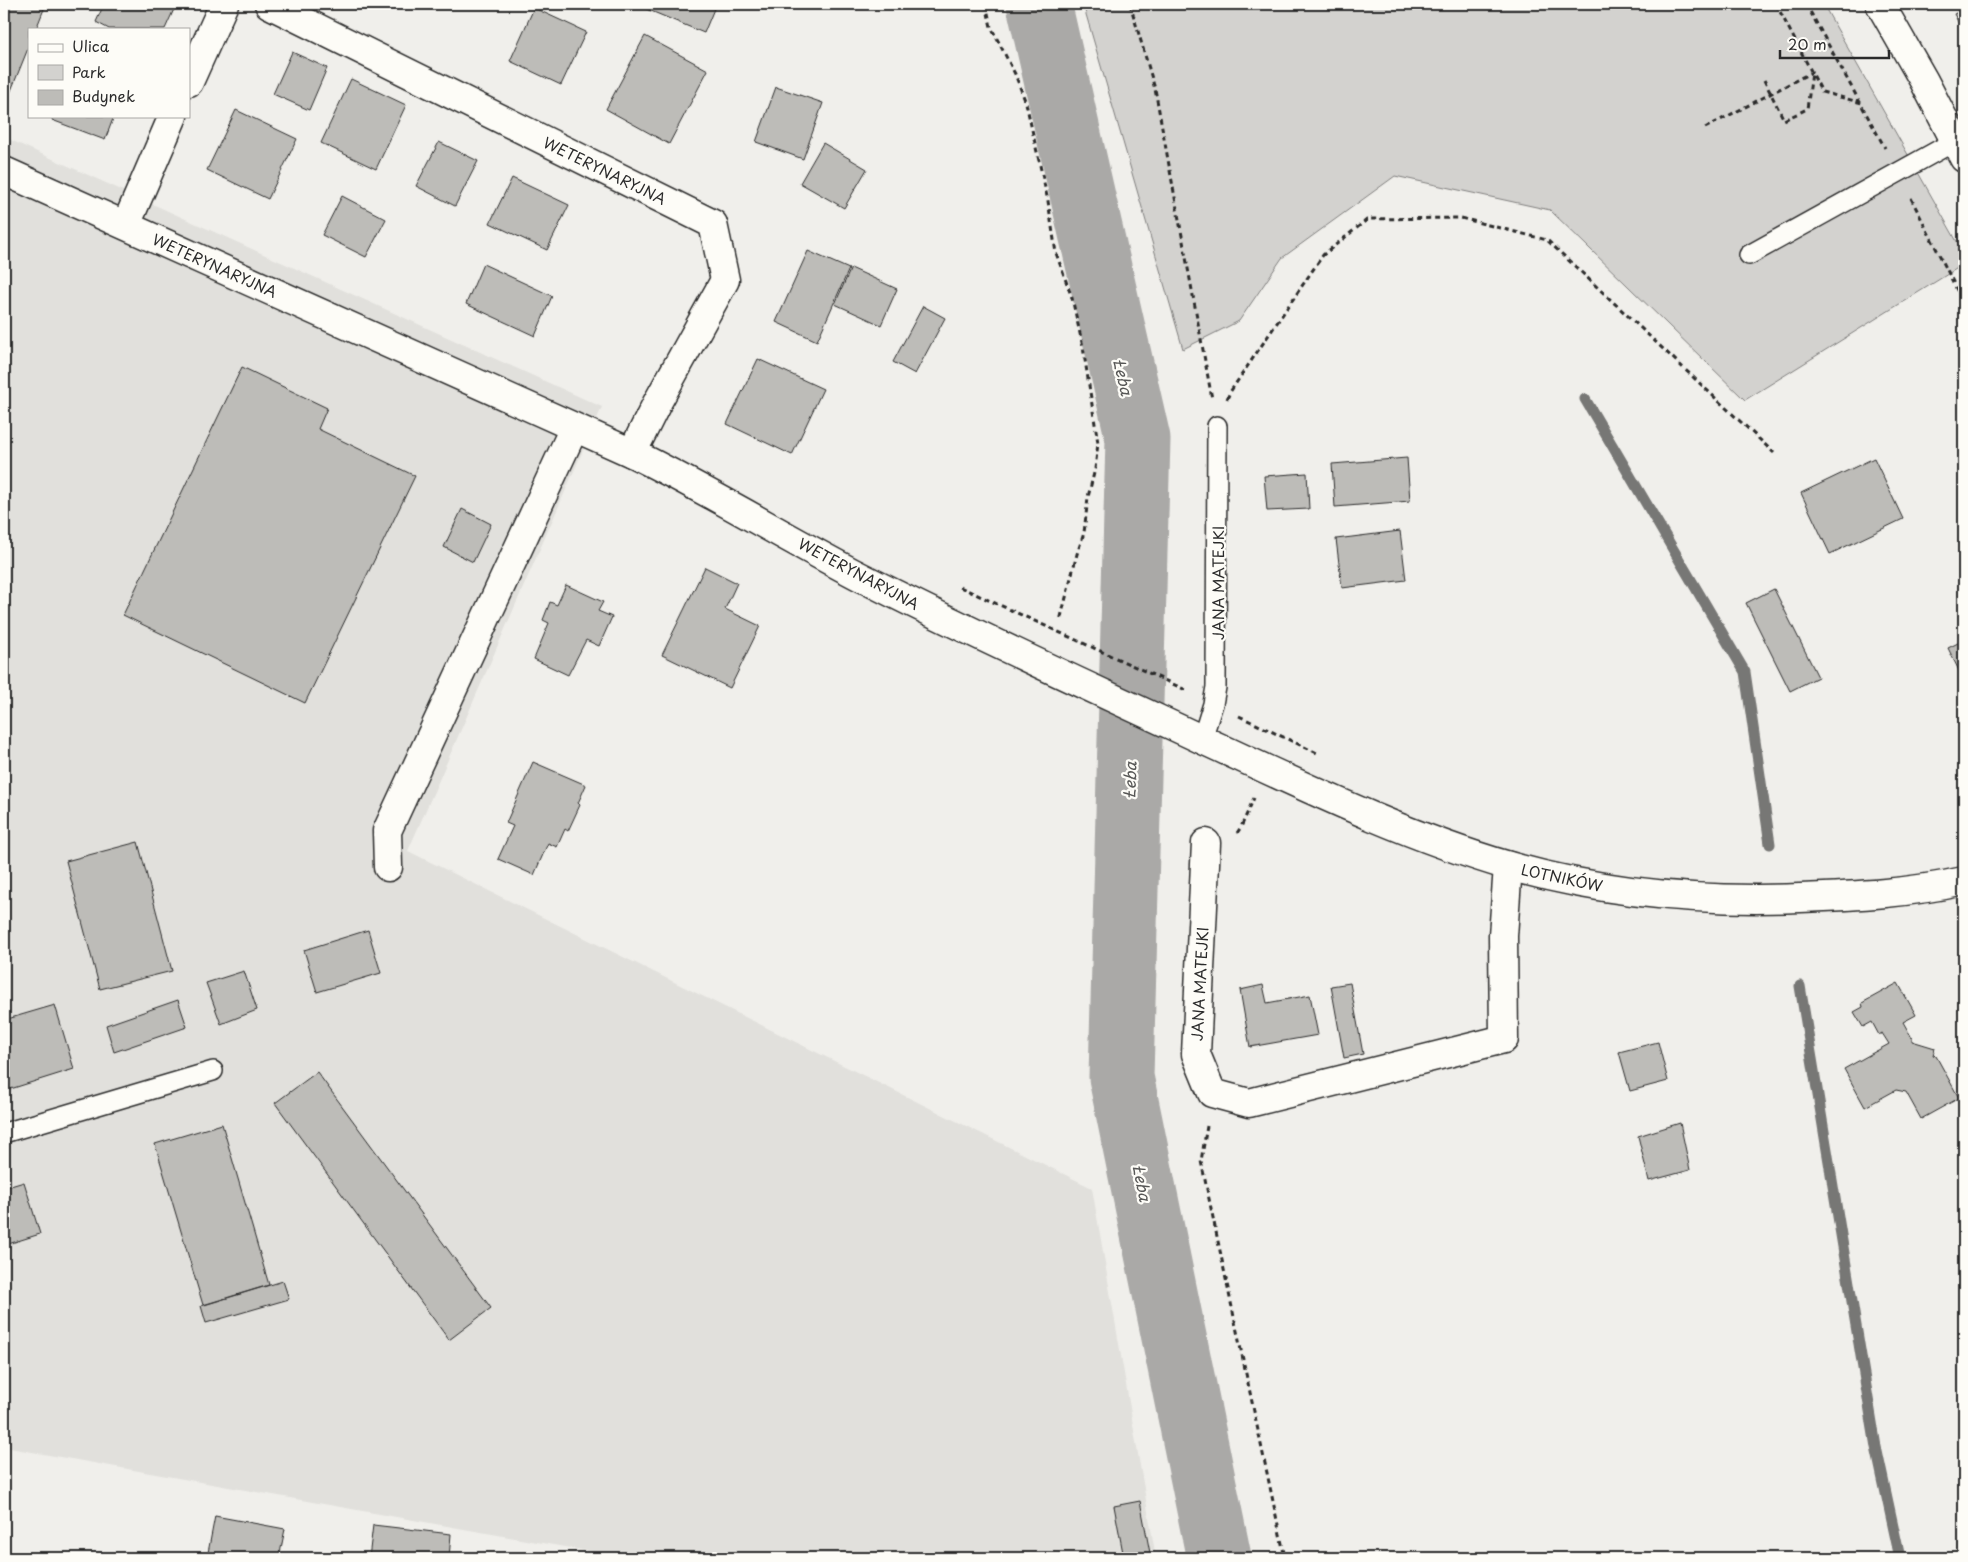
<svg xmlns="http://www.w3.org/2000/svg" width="1968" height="1562" viewBox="0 0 1968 1562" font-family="'Playpen Sans',sans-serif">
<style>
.built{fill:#e1e0dc}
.green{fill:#d3d2cf;stroke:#7f7e7d}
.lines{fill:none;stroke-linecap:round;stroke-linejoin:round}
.stream{stroke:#777775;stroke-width:11}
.river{stroke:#aaa9a7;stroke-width:65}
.building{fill:#bdbcb8;stroke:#2b2b2b}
.lane-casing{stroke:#2b2b2b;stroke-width:22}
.street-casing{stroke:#2b2b2b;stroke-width:31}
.secondary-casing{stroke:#2b2b2b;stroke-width:31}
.path{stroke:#2b2b2b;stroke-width:3;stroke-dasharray:5 4;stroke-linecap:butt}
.lane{stroke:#fdfcf7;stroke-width:19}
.street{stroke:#fdfcf7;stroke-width:28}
.secondary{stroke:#fdfcf7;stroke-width:28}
.labels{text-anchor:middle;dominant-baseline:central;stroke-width:4.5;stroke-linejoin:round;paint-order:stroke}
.street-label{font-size:15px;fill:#2b2b2b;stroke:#fdfcf7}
.water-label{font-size:16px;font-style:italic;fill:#575756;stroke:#fdfcf7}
</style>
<rect width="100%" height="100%" fill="#f0efeb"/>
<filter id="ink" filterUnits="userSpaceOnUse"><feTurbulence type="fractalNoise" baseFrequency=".02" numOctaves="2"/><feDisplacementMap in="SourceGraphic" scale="10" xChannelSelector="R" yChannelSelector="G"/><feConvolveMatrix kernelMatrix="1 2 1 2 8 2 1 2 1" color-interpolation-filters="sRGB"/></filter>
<g filter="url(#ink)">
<!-- built -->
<path class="built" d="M4 137 602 407 408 851 1092 1188 1156 1558H626L4 1447Z"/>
<!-- green -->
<path class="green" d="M1083 4H1823L1964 254V264L1745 400 1550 210 1395 176 1282 258 1239 321 1183 349Z"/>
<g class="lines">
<!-- stream -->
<path class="stream" d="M1585 399 1745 672 1770 844
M1800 986 1876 1447 1900 1558"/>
<!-- river -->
<path class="river" d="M1039 4 1138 439 1121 1077 1219 1558"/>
</g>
<!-- building -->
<path class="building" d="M5 4H46L36 29H29V46L6 103 4 102Z
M104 4H168L175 7 165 29H109L96 22Z
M640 4H716L704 33 639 6Z
M534 8 586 32 561 85 510 61Z
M1964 9V33L1954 14Z
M645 36 708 70 669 144 606 109Z
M292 52 327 68 309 110 273 94Z
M351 79 406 105 376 169 321 143Z
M776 87 823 103 803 159 756 142Z
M236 110 297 139 268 199 207 170Z
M53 116H114L105 140 52 120Z
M439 142 478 161 455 206 416 186Z
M823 143 867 169 844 208 800 183Z
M512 178 569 205 547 250 490 223Z
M342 196 386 219 366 257 322 235Z
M808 251 849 269 817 341 776 322Z
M483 264 552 296 535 336 466 304Z
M851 268 897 289 881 325 835 304Z
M923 306 945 318 915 374 893 362Z
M758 359 823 389 792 455 727 424Z
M242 367 327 408 318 429 415 476 305 703 123 615Z
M1407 458 1410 501 1335 507 1332 464Z
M1874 458 1903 519 1830 554 1801 493Z
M1307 473 1309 509 1267 511 1264 476Z
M462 509 491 524 473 562 444 547Z
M1400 531 1406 580 1342 588 1336 539Z
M705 567 737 583 725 609 760 626 730 688 662 655Z
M566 585 603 602 598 611 612 617 599 646 586 640 568 675 534 659 549 623 543 620 550 602 557 605Z
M1774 589 1818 677 1790 691 1746 603Z
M1964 640V681L1948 648Z
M533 762 586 785 578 803 580 805 568 831 565 829 557 847 548 843 534 875 498 859 513 826 506 823Z
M138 842 172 971 100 989 66 861Z
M368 930 381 973 317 992 304 950Z
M244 971 257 1010 221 1024 206 983Z
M1350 983 1363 1054 1344 1058 1331 986Z
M1898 983 1916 1015 1903 1022 1912 1038V1041L1935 1048 1933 1055 1936 1056 1959 1098 1921 1119 1906 1092 1896 1090 1865 1107 1844 1069 1889 1044 1882 1033 1879 1035 1872 1022 1863 1027 1854 1012 1863 1007 1862 1003Z
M1263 985 1267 1003 1310 995 1318 1035 1250 1047 1240 990Z
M178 1000 187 1027 114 1052 106 1025Z
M55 1005 74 1069 4 1091V1020Z
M1658 1042 1668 1081 1630 1091 1619 1052Z
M317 1072 491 1308 449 1340 275 1103Z
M1680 1123 1690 1170 1649 1181 1638 1136Z
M222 1124 269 1285 203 1305 155 1144Z
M24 1182 40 1234 5 1245 4 1188Z
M283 1281 289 1299 206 1323 201 1306Z
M1140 1501 1150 1553 1124 1558 1114 1506Z
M215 1516 285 1529 279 1558H207Z
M373 1525 451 1534 449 1558H369Z"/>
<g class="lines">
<defs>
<path id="lane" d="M1749 255 1955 141
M1202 739 1213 704 1216 687 1217 426
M4 1133 213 1071"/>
<path id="street" d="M269 4 713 224 725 280 657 403 632 453
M189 82 224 4
M126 225 173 116
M1206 843 1196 1054 1212 1093 1249 1103 1504 1039 1503 936 1508 866
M388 867 387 831 574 428"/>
<path id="secondary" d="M1880 4 1924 81 1964 158
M4 171 632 453C709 491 783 536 859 576 972 634 1088 686 1203 740 1303 786 1403 835 1509 866 1604 893 1702 902 1800 898 1855 896 1911 893 1964 881"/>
</defs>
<!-- lane casing -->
<use href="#lane" class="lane-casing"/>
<!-- street casing -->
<use href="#street" class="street-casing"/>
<!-- secondary casing -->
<use href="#secondary" class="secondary-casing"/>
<!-- path -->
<path class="path" d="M986 4 991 27 1015 74 1026 103 1048 201 1056 253 1072 298 1083 347 1098 443 1095 469 1088 497 1084 533 1077 554 1060 621
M1130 4 1155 89 1212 399
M1776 4 1822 92 1862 103
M1806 4 1885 148
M1764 80 1784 120 1807 109 1812 73
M1705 128 1812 72
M1911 198 1964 304
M1227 399 1230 392 1323 255 1368 219 1461 218 1547 240 1774 453
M960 587 1186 690
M1239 716 1317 753
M1237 833 1241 827 1254 798
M1207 1126 1201 1161 1285 1558"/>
<!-- lane -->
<use href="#lane" class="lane"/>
<!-- street -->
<use href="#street" class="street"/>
<!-- secondary -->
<use href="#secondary" class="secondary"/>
</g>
</g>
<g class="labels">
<!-- street labels -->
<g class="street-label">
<text transform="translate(605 170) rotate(26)">WETERYNARYJNA</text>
<text transform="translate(215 265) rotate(24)">WETERYNARYJNA</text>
<text transform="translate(859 573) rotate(28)">WETERYNARYJNA</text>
<text transform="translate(1217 583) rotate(-90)">JANA MATEJKI</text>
<text transform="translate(1562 877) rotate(12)">LOTNIKÓW</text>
<text transform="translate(1199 984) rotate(-87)">JANA MATEJKI</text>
</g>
<!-- water labels -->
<g class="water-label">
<text transform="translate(1124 377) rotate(77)">Łeba</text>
<text transform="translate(1129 780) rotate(-88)">Łeba</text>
<text transform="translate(1143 1183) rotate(79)">Łeba</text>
</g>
</g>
<!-- margin -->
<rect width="1968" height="1562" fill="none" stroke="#fdfcf7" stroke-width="20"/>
<rect x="10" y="10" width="1948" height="1542" fill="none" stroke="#2b2b2b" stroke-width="2" filter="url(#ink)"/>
<!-- legend -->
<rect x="28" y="28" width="162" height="90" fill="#fdfcf7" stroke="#a9a8a5"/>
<rect x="38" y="44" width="25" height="8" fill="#fdfcf7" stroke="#a9a8a5"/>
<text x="72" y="52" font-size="15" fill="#2b2b2b">Ulica</text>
<rect x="38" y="65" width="25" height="15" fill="#d3d2cf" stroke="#a9a8a5"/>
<text x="72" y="78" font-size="15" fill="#2b2b2b">Park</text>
<rect x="38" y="90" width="25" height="15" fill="#bdbcb8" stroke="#a9a8a5"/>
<text x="72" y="102" font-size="15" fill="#2b2b2b">Budynek</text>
<!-- scale -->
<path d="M1780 50v8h109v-8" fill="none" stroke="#2b2b2b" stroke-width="2.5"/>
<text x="1788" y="50" font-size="15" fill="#2b2b2b" stroke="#fdfcf7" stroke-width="4" paint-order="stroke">20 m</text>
</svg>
